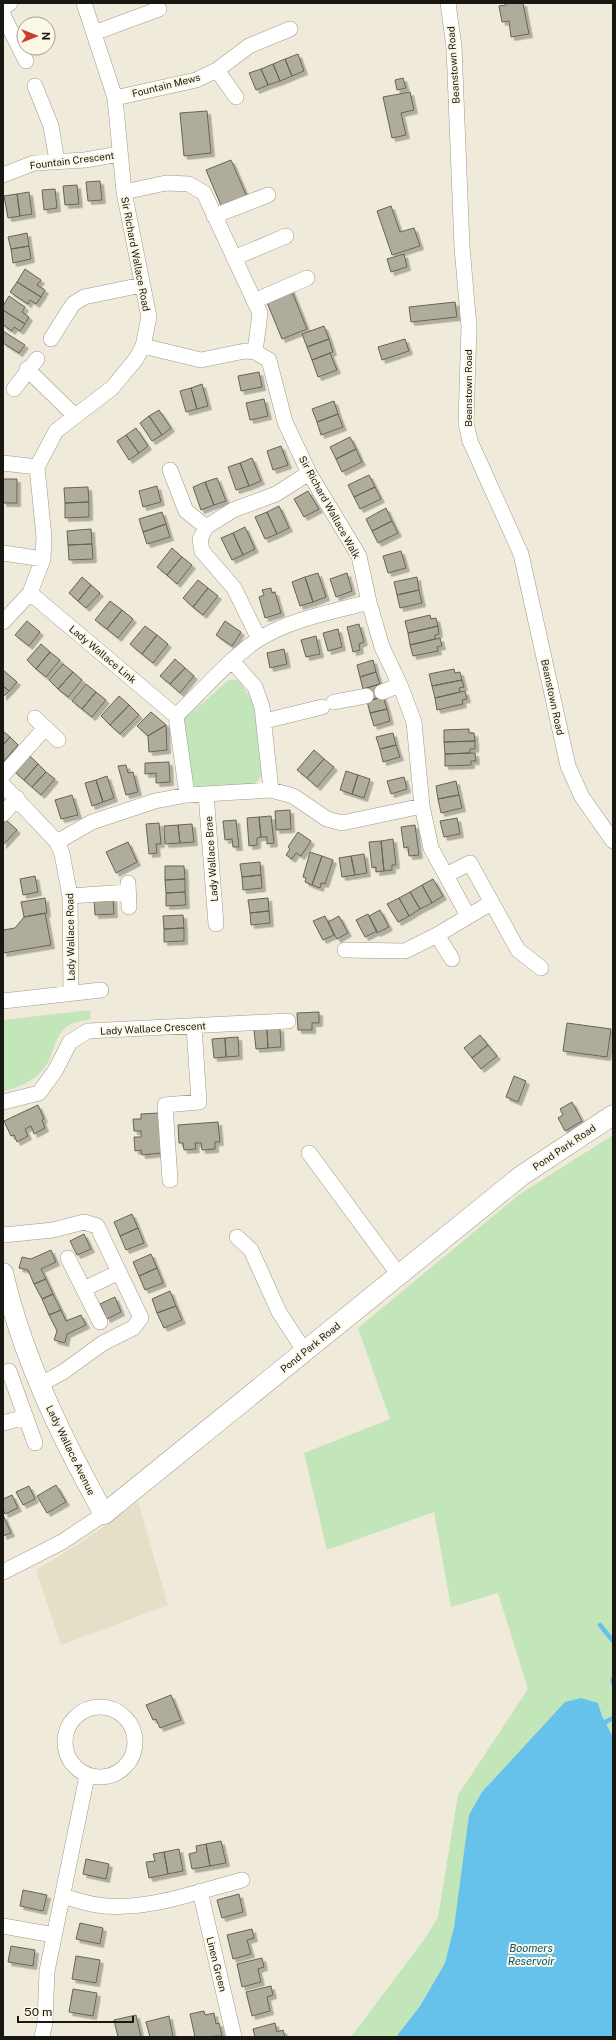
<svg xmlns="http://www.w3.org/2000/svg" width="616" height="2040" viewBox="0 0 616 2040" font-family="'Public Sans',sans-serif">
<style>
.built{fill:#e5dfc7}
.green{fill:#c3e5ba}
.water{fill:#67c2eb}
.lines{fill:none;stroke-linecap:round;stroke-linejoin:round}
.stream{stroke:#67c2eb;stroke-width:4.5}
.building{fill:#b0ac9c;stroke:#676355;filter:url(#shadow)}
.minor-casing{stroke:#9e9a8a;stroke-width:16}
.major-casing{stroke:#9e9a8a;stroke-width:21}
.minor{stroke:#fff;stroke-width:15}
.major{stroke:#fff;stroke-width:20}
.labels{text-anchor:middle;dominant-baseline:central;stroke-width:4;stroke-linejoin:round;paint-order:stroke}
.street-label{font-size:10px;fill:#181711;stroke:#fcf8e7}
.water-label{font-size:11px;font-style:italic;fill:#00516c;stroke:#fcf8e7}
</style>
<defs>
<filter id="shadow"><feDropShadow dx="3.5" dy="3.5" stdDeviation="0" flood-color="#0004"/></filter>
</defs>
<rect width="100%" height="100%" fill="#efeada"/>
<!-- built -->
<path class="built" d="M138 1502 168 1605 61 1645 36 1570 79 1544Z"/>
<!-- green -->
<path class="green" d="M229 680H239L253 702 257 716 262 775 254 785 200 791 189 779 184 719Z
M90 1010 91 1019C82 1021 72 1022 65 1028 58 1035 55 1044 52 1053 44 1076 26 1086 3 1091V1020Z
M613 1135V1737L602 1716 598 1703 460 1889 454 1927 445 1963 420 2006 396 2037H351L424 1940 438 1917 458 1795 528 1689 498 1593 451 1607 434 1512 327 1550 304 1453 390 1419 358 1328 520 1194Z"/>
<!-- water -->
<path class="water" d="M581 1698 598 1703 602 1716 613 1737V2037H396L420 2006 445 1963 454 1927 469 1815 482 1792 565 1702Z"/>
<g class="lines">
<!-- stream -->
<path class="stream" d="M600 1625 613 1641
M613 1679V1683
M600 1725 613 1718"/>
</g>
<!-- building -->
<path class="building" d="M506 3H523L529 34 511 37 509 21 502 22 499 6 506 5Z
M298 54 304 71 292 76 285 59Z
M285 59 292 76 280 81 273 64Z
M273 64 280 81 268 85 261 69Z
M261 69 268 85 256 90 249 73Z
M403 78 406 88 397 90 395 80Z
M410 92 414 110 401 113 406 135 392 138 383 97Z
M207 111 211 153 184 156 180 113Z
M231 160 248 199 223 210 206 170Z
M100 181 102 200 88 201 86 182Z
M77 185 79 204 65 205 63 186Z
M55 189 57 208 44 210 42 190Z
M29 192 32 214 20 216 17 194Z
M17 194 20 216 8 218 4 196Z
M391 206 400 232 414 228 420 246 392 255 377 211Z
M27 233 29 246 11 249 8 237Z
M29 246 31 259 13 263 11 249Z
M404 254 407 267 391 272 387 259Z
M25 269 41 280 37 285 45 290 41 297 17 282Z
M17 282 41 297 36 304 30 300 28 304 10 292Z
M291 289 307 329 282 339 266 300Z
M9 296 25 307 22 312 29 317 25 324 3 310V306Z
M455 302 457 317 411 322 409 307Z
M3 310 25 324 20 331 14 327 12 331 3 325Z
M324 326 329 339 307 347 302 334Z
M3 331 25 345 19 353 3 343Z
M329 339 333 352 312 360 307 347Z
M405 339 409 351 382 360 378 347Z
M330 353 337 370 318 377 312 360Z
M259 372 262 387 241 391 238 376Z
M202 384 208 406 197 409 191 388Z
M191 388 197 409 186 412 180 391Z
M264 399 268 416 250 420 246 403Z
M334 401 338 414 317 422 312 409Z
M159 410 171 428 162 435 149 416Z
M338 414 343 427 321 435 317 422Z
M149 416 162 435 152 441 140 423Z
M136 428 148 446 139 453 126 435Z
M126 435 139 453 129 460 117 441Z
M350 437 356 449 336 459 330 447Z
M281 446 288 465 273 470 267 451Z
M356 449 362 462 342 472 336 459Z
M252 458 261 481 249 486 240 463Z
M240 463 249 486 236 490 228 467Z
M369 475 375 487 354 497 348 485Z
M217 478 226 501 214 505 205 482Z
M3 479H17V503H3Z
M205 482 214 505 201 510 193 487Z
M157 486 161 502 143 507 139 491Z
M88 487 89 502 65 503 64 488Z
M375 487 381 499 360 509 354 497Z
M308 491 319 509 304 517 294 499Z
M89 502V517L65 518V503Z
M279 506 289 528 277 534 267 512Z
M386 508 392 521 372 531 366 519Z
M162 512 166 524 143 532 139 519Z
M267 512 277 534 265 539 255 517Z
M392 521 398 533 378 543 372 531Z
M166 524 170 537 147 544 143 532Z
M245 527 255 549 243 555 233 533Z
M91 529 92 544 68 545 67 531Z
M233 533 243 555 232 560 221 538Z
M92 544 93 559 69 560 68 545Z
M172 548 182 557 167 575 157 567Z
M401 551 406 568 388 573 383 556Z
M182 557 192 565 177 584 167 575Z
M318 573 326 597 313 602 305 577Z
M347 573 352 591 336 597 330 579Z
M82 577 91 585 78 601 69 593Z
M305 577 313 602 300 606 292 582Z
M417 577 419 590 397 595 394 582Z
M198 580 208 588 193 607 183 598Z
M91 585 100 593 86 608 78 601Z
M208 588 218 596 203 615 193 607Z
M271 588 272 593 275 592 281 613 265 618 259 597 264 595 262 590Z
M419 590 422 603 400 608 397 595Z
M110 601 122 610 107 629 95 620Z
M122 610 133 619 118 638 107 629Z
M430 615 431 619 436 618 438 626 408 633 405 621Z
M27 621 40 632 29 646 15 635Z
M225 621 241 632 232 646 216 635Z
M359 624 364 642 359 644 360 650 353 652 347 627Z
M145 626 157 635 142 654 130 644Z
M438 626 439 634 435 635V639L410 645 408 633Z
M338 629 342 647 328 651 323 633Z
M157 635 168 644 153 663 142 654Z
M316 636 320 654 306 657 301 640Z
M440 638 442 646 437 647 438 651 413 656 410 645Z
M41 644 50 652 36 669 27 660Z
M284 649 287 664 270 668 267 653Z
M50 652 60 660 46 677 36 669Z
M175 659 185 668 170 684 160 676Z
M373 660 376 672 360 677 357 665Z
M63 664 73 672 58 689 49 680Z
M185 668 194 676 180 693 170 684Z
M454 669 455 673 460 672 462 680 432 686 429 674Z
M3 670 17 682 9 691 3 686Z
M73 672 82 680 68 697 58 689Z
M376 672 380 684 363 689 360 677Z
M462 680 464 687 459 688 460 692 435 698 432 686Z
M86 684 96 692 82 709 72 701Z
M380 684 383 697 367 701 363 689Z
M3 686 9 691 3 697Z
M465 691 467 699 462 700 463 704 437 710 435 698Z
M96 692 106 700 92 717 82 709Z
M119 696 129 705 110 725 101 716Z
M383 697 387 709 370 713 367 701Z
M129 705 139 715 120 734 110 725Z
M387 709 390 721 374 726 370 713Z
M151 712 166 725 148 736 137 726Z
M166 725 167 750 149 752 148 736Z
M469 729V733H474L475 741 444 742V730Z
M3 731 10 737 3 745Z
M393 733 396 745 380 749 376 737Z
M10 737 18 745 4 761 3 745Z
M475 741V749H470V753L445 754 444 742Z
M396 745 400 757 383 762 380 749Z
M314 750 324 759 307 778 297 770Z
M470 753H475L476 761H471V765L445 766V754Z
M30 756 38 764 24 780 15 772Z
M324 759 334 767 317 787 307 778Z
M169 762 170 782 156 783V773L145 774V763Z
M38 764 46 772 32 787 24 780Z
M126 765 128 773 133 772 138 792 126 795 118 766Z
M346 771 358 775 352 794 340 790Z
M46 772 55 779 41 795 32 787Z
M358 775 370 779 364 798 352 794Z
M107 776 114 798 103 802 96 780Z
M404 777 407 789 391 794 387 781Z
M96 780 103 802 92 806 85 783Z
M456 781 459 795 438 799 436 786Z
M72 795 78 815 61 819 55 800Z
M459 795 462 808 441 813 438 799Z
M290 810 291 829 276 830 275 811Z
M271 816 274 843 267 844V837H261L259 817Z
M259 817 261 837 257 838V845L249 846 247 818Z
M457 818 460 834 444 837 440 821Z
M6 820 17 830 3 845V824Z
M236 820 239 847H233L232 839 225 840 223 821Z
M159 823 161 844H156L157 853 149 854 146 824Z
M192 824 194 842 180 843 178 825Z
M178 825 180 843 165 844 164 826Z
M415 825 419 855 409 856 408 847 404 848 401 827Z
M298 832 311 841 301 856 296 853 292 859 286 855 290 849 288 847Z
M393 839 396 865H392V870L384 871 381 841Z
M381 841 384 871 376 872V867L372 868 369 842Z
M128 842 137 862 116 873 106 852Z
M310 852 322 856 312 885 305 882 306 878 303 877Z
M364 854 367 873 355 875 351 856Z
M322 856 333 860 325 884 321 883 320 888 312 885Z
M351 856 355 875 342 877 339 858Z
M260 862 261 875 242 877 240 864Z
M165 866H184L185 879 165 880Z
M261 875 262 888 243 890 242 877Z
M35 876 38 892 23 895 20 879Z
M185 879V892L166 893 165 880Z
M433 879 443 896 432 903 422 885Z
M422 885 432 903 420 909 410 892Z
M185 892 186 905 166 906V893Z
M410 892 420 909 409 916 399 898Z
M45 898 47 913 24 917 21 902Z
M113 898 114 914 95 915 94 899Z
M268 898 269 911 250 913 248 900Z
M399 898 409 916 398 922 387 904Z
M380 910 389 927 377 933 369 916Z
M269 911 270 923 251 925 250 913Z
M45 913 51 945 3 953V930L15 928 24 917Z
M368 914 377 931 365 937 356 920Z
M183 915 184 928 164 929 163 916Z
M325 916 334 935 323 940 313 921Z
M339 916 348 933 337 939 328 922Z
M184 928V941L164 942V929Z
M319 1012V1023H312V1030H298L297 1013Z
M567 1023 611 1029 607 1057 563 1051Z
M280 1028 281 1047 268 1048 267 1029Z
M267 1029 268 1048 256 1049 254 1030Z
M480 1035 488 1045 472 1058 464 1048Z
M238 1037 239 1056 226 1057 225 1038Z
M225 1038 226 1057 214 1058 212 1039Z
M488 1045 497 1056 481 1069 472 1058Z
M514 1076 526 1081 518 1102 506 1097Z
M572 1102 582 1121 565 1131 558 1118 563 1115 560 1109Z
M38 1105 44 1119 42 1120 45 1128 34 1134 31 1126 25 1129 28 1136 17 1142 14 1135 11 1136 4 1121Z
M159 1113 162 1153 142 1155 141 1150 135 1151 134 1137H141V1131H134L133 1119H141V1114Z
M218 1122 220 1142H215V1149L202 1150 201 1143H195L196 1149 184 1150 183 1143H179L178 1125Z
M132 1214 138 1228 120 1236 114 1222Z
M138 1228 144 1243 126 1250 120 1236Z
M84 1234 91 1249 77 1255 70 1241Z
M51 1250 56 1262 41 1269 46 1279 34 1284 28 1270 19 1268 22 1257 31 1259Z
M151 1254 157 1268 139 1276 133 1262Z
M157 1268 163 1283 145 1290 139 1276Z
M46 1279 53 1294 42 1299 34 1284Z
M170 1291 176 1306 157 1313 152 1299Z
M53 1294 61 1310 49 1315 42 1299Z
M115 1297 121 1312 107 1319 100 1304Z
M176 1306 182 1320 164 1328 157 1313Z
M61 1310 66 1321 81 1315 86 1325 67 1334 65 1343 54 1340 57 1331 49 1315Z
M56 1485 66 1502 47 1513 37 1496Z
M29 1486 35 1499 23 1505 16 1492Z
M12 1495 18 1508 5 1514 3 1509V1499Z
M3 1515 11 1533 3 1536Z
M171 1695 181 1720 160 1728 156 1719 153 1720 146 1705Z
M221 1841 226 1863 210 1866 206 1844Z
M206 1844 210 1866 192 1869 189 1854 197 1852 196 1846Z
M179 1849 183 1871 168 1874 164 1852Z
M164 1852 168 1874 149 1878 146 1862 155 1861 153 1854Z
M86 1859 109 1864 106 1879 83 1874Z
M23 1890 47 1895 43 1911 20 1906Z
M239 1894 243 1912 222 1918 217 1900Z
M80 1923 103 1928 100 1944 76 1939Z
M252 1929 254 1938 247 1940 251 1954 233 1959 227 1935Z
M11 1946 35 1950 33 1966 8 1962Z
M76 1956 100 1960 96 1983 72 1979Z
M262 1958 264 1967 258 1969 261 1982 242 1987 237 1964Z
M271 1986 273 1995 267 1997 270 2011 252 2016 246 1992Z
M73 1989 97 1993 93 2016 69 2012Z
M204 2011 205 2015 214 2013 216 2024 219 2023 222 2036 195 2037 190 2014Z
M136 2015 141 2037H118L114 2020Z
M169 2016 173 2037H150L146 2022Z
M275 2023 277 2032 283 2030 285 2037H255L253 2029Z"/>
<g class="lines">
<defs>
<path id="minor" d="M448 3 454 47 462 247 469 327 466 423 470 441 521 554 568 766 582 797 613 841
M3 8 10 3
M3 15 26 61
M94 33 159 9
M217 70 236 97
M35 86 51 126 57 161
M115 98 196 80 217 70 249 46 290 29
M3 175 34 163 85 160 119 154
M124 192 166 183 189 184 204 193 260 313 255 352 269 360 285 422 309 473 359 556 369 602 382 647 400 685 414 722 422 806 431 848 468 916
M214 216 268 195
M234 258 286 236
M254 301 307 278
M51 339 73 304 84 297 142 285
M143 346 201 360 245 351 255 352
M27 369 75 416
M14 389 37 359
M3 463 37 467
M170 470 186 511 206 527
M3 553 43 559
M30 593 176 716
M3 622 30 593 43 559 44 537 37 467 56 431 112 388 136 359 143 346 149 317 124 192 115 98 84 3
M259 639 234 588 202 551 200 539 206 527 233 510 276 494 309 473
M232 661 255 687 262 707 271 790
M382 692 400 685
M334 702 366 696
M176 716C200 693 232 656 259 639 291 619 332 612 369 602
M176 716 187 795
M35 718 58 740
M265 721 322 707
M3 775 45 728
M3 785 57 842 62 854 70 896 71 993
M206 794 216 924
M3 814 17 798
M57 842 92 822 155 801 187 795 271 790 293 796 327 819 342 823 422 806
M446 875 470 863 518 950 541 968
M128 883 129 907
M70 896 128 892
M437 935 452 959
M345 950 405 951 437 935 491 903
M3 1001 101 990
M3 1102 39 1093 55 1071 70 1042 88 1031 288 1021
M309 1153 399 1275
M170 1180 165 1105 199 1102 194 1026
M3 1235 53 1230 84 1222 97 1226 141 1318 133 1328 103 1343 63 1372 39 1385
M237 1237 251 1250 279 1312 305 1352
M68 1258 100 1322
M84 1289 119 1272
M9 1371 35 1443
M3 1423 26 1417
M3 1572 62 1542 104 1514
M65 1742a35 35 0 1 1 70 0a35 35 0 1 1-70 0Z
M200 1891 234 2037
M62 1896C73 1899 85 1903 97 1905 145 1912 196 1892 242 1880
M3 1926 54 1935
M42 2037 45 2022 47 1971 87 1776"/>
<path id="major" d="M3 1273C23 1358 61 1437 104 1514L521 1176 613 1115"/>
</defs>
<!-- minor casing -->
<use href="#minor" class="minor-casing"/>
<!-- major casing -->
<use href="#major" class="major-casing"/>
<!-- minor -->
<use href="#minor" class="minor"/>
<!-- major -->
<use href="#major" class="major"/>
</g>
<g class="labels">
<!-- street labels -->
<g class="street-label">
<text transform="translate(453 65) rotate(-94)">Beanstown Road</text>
<text transform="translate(166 85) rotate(-14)">Fountain Mews</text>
<text transform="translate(72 160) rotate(-7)">Fountain Crescent</text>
<text transform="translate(136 254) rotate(79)">Sir Richard Wallace Road</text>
<text transform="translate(468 388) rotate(-90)">Beanstown Road</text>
<text transform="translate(330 507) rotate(61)">Sir Richard Wallace Walk</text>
<text transform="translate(103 654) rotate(40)">Lady Wallace Link</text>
<text transform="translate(553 697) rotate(78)">Beanstown Road</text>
<text transform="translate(211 859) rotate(-94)">Lady Wallace Brae</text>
<text transform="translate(70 937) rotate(-91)">Lady Wallace Road</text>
<text transform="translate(153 1028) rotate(-3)">Lady Wallace Crescent</text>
<text transform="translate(564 1147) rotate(-34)">Pond Park Road</text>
<text transform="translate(310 1347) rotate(-39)">Pond Park Road</text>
<text transform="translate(71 1450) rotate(64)">Lady Wallace Avenue</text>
<text transform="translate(217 1964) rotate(76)">Linen Green</text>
</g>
<!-- water labels -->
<g class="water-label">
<text x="531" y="1948">Boomers<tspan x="531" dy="13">Reservoir</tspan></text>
</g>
</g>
<!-- border -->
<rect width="616" height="2040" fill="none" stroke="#181711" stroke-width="8"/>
<!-- north arrow -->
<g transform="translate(36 36) rotate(90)"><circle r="19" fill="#fcf8e7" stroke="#a19e91"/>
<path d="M0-3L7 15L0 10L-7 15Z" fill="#ca3d2d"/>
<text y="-6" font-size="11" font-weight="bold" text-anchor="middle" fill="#181711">N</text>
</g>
<!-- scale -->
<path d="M18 2016v6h115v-6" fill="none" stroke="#181711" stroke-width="2"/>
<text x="24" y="2016" font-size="12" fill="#181711" stroke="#fcf8e7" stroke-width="3" paint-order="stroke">50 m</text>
</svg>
